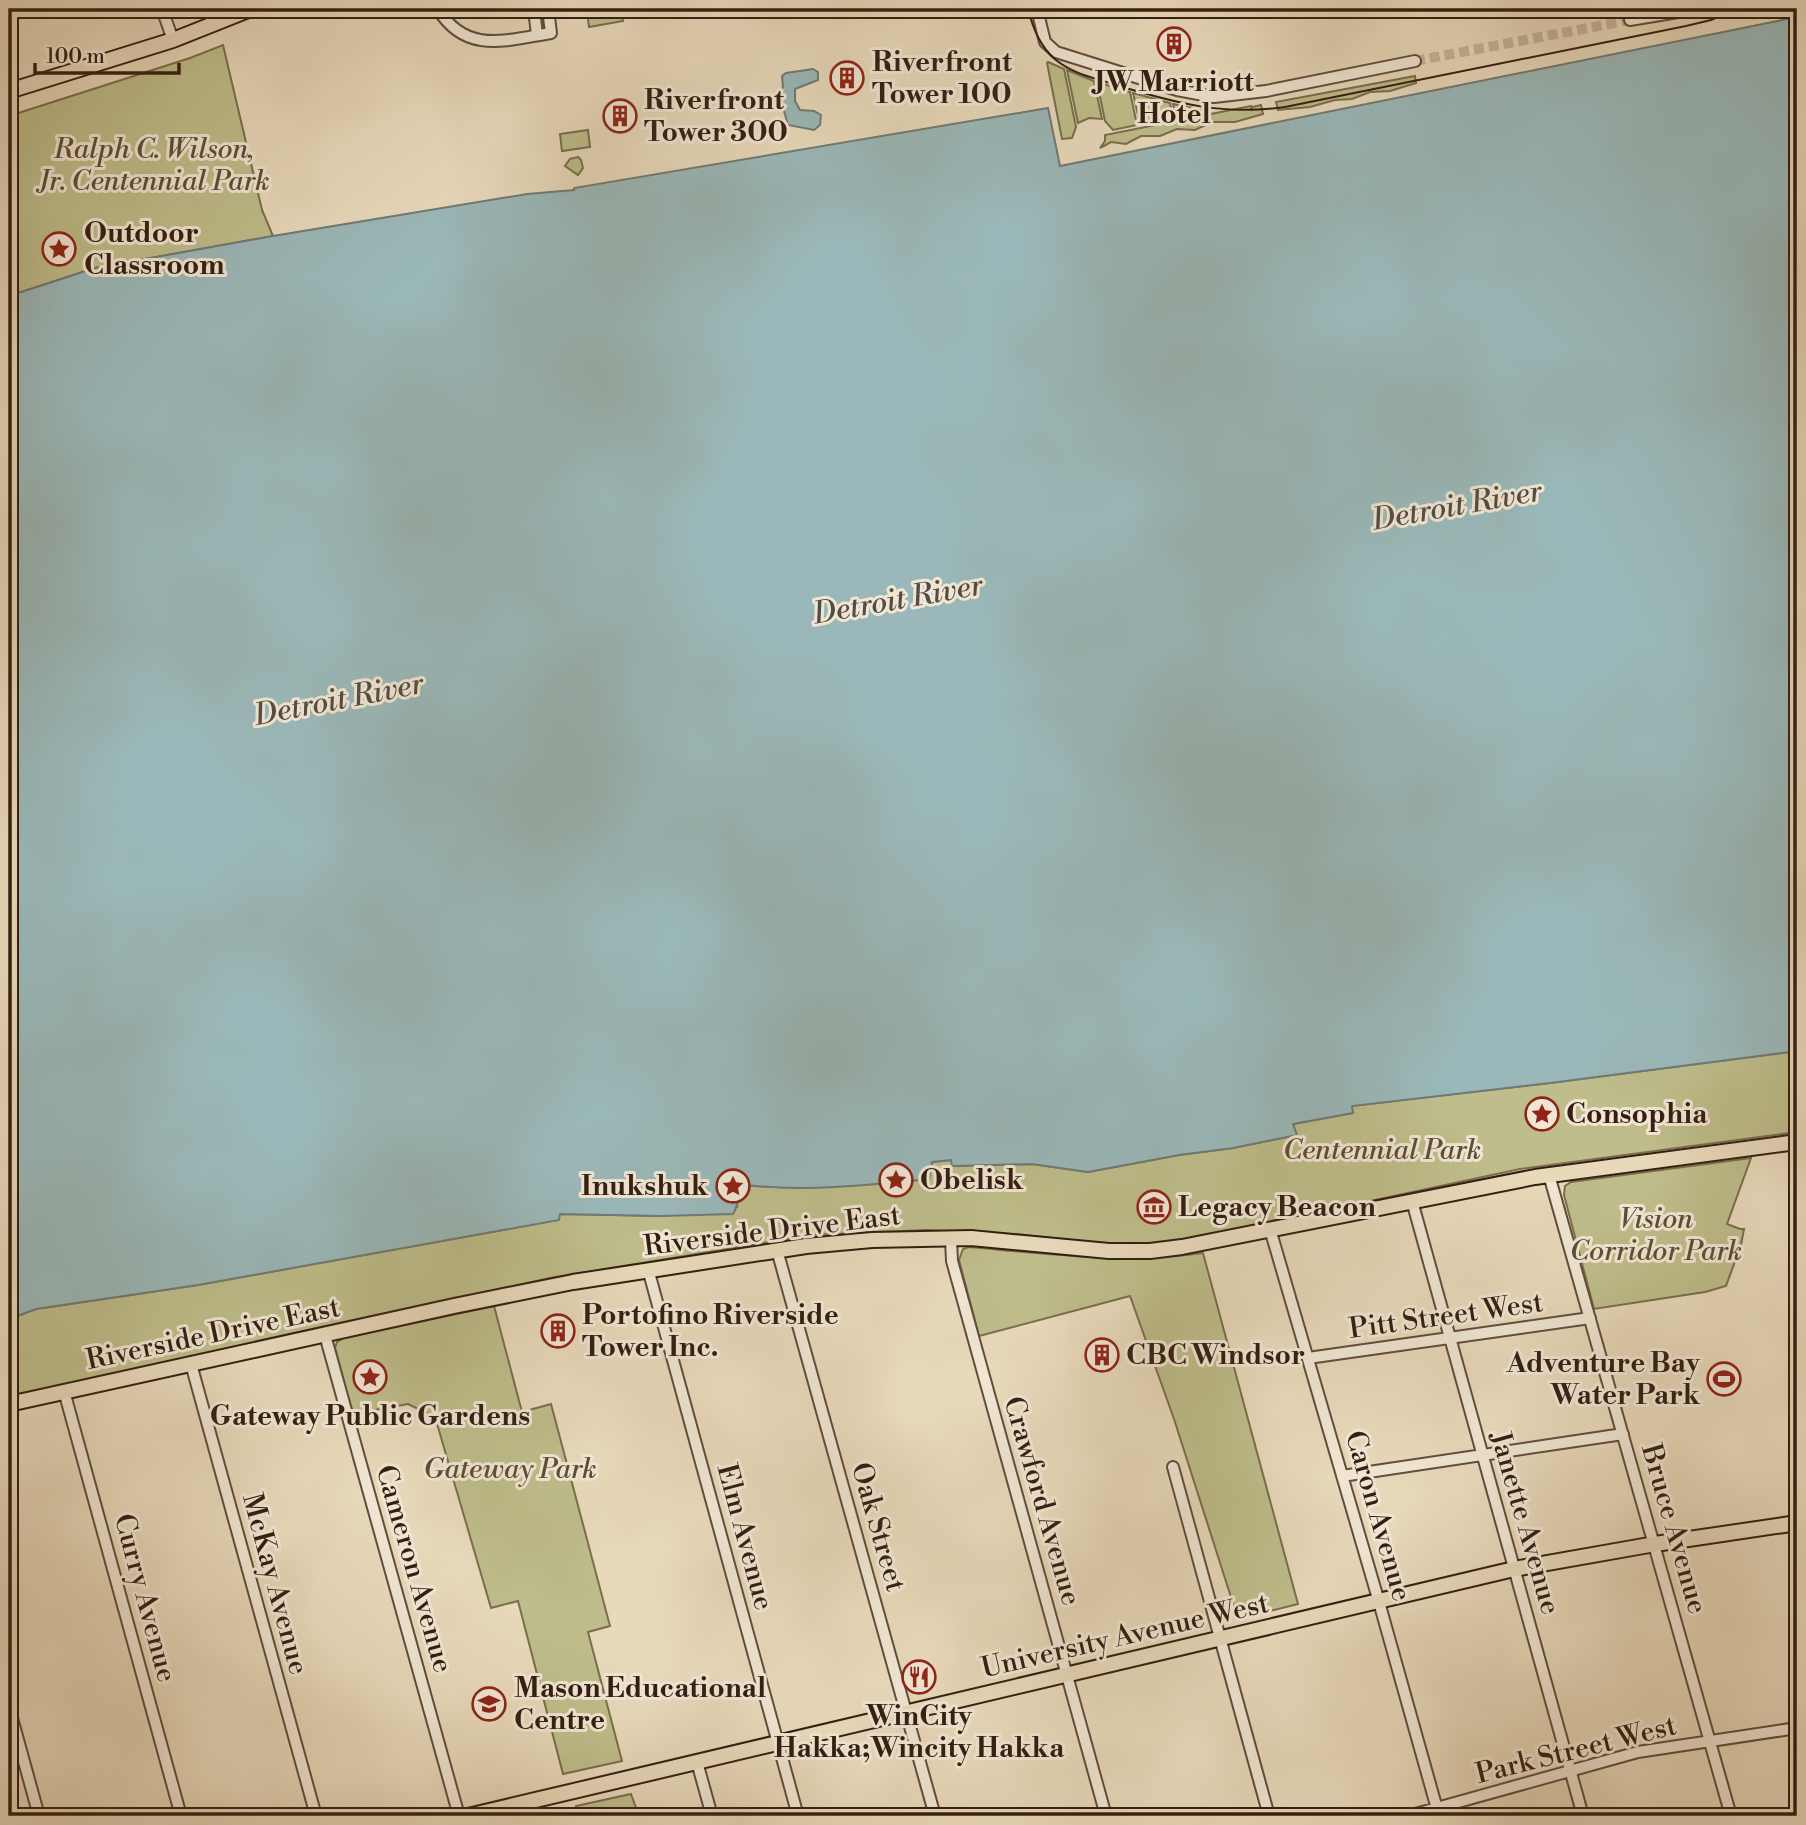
<svg xmlns="http://www.w3.org/2000/svg" width="1806" height="1825" viewBox="0 0 1806 1825" font-family="'Libre Bodoni',serif">
<style>
.green{fill:#bebd8b;stroke:#796e4e;stroke-width:2}
.water{fill:#9ab8b9;stroke:#717a76;stroke-width:2}
.lines{fill:none;stroke-linecap:round;stroke-linejoin:round}
.minor-tunnel{stroke:#c4b499;stroke-width:10;stroke-dasharray:10 5;stroke-linecap:butt}
.minor-casing{stroke:#614d3c;stroke-width:14}
.major-casing{stroke:#341e12;stroke-width:18}
.minor{stroke:#f0e6d3;stroke-width:10}
.major{stroke:#e8d9bb;stroke-width:14}
.tram{stroke:#341e12;stroke-width:2}
.labels{text-anchor:middle;dominant-baseline:central;stroke-width:6;stroke-linejoin:round;paint-order:stroke}
.poi-label{font-size:28px;font-weight:bold;fill:#341e12;stroke:#f0e6d3;text-anchor:start}
.park-label{font-size:28px;font-style:italic;fill:#5d4e36;stroke:#f0e6d3}
.street-label{font-size:28px;fill:#341e12;stroke:#f0e6d3}
.water-label{font-size:30px;font-style:italic;fill:#534c44;stroke:#f0e6d3}
</style>
<rect width="100%" height="100%" fill="#e8d9bb"/>
<filter id="stains"><feTurbulence type="fractalNoise" baseFrequency=".00286" numOctaves="4"/><feColorMatrix values="0 0 0 0 .2 0 0 0 0 .09 0 0 0 0 .02 0 0 0 .5 -.17"/></filter>
<radialGradient id="worn" r=".72"><stop offset=".6" stop-color="#630" stop-opacity="0"/><stop offset="1" stop-color="#630" stop-opacity=".3"/></radialGradient>
<!-- green -->
<path class="green" d="M602 9H621L623 21 589 27 587 11Z
M223 45 262 210 273 236 95 268 9 296V116L190 58Z
M1048 62 1064 69 1076 127 1072 138 1062 139 1047 63Z
M1067 70 1094 81 1102 119 1089 118 1078 123Z
M1415 76 1416 83 1390 91 1370 92 1352 99 1335 100 1310 107 1278 110 1276 102Z
M1097 82 1130 92 1137 125 1113 130 1105 121Z
M1133 93 1170 103 1173 117 1140 124Z
M1173 104 1207 111 1176 117Z
M1261 105 1263 114 1235 122H1212L1195 130 1177 129 1160 136H1141L1126 144 1111 142 1100 148 1105 141V135L1251 106 1252 111V107Z
M588 130 590 147 562 151 560 134Z
M578 157 581 160 583 168 578 175 565 166 570 159Z
M1797 1051V1132L1520 1169 1198 1238 1145 1244 1097 1243 1016 1234 926 1230 813 1235 550 1278 9 1397V1319L36 1309 198 1285 558 1220 559 1214 663 1216 737 1207 739 1193 746 1185C808 1191 867 1185 928 1179L932 1162 952 1160 953 1166 1032 1164 1088 1172 1179 1155 1233 1148 1296 1135 1293 1124 1353 1113 1351 1106 1550 1083Z
M1751 1158 1727 1224 1740 1229H1744L1741 1245 1726 1286 1705 1292 1594 1309 1564 1195 1565 1186 1571 1182Z
M969 1247C1047 1254 1125 1264 1203 1253L1298 1604 1238 1619 1174 1419 1130 1296 979 1336 959 1260 963 1249Z
M494 1306 522 1412 551 1404 610 1626 588 1632 622 1761 563 1774 518 1601 491 1608 435 1417 408 1404 352 1414 335 1348 337 1342 344 1338Z
M631 1794 639 1816H577L576 1806Z"/>
<!-- water -->
<path class="water" d="M1797 17V1051L1550 1083 1352 1106 1353 1113 1293 1124 1297 1135 1233 1148 1179 1155 1088 1172 1032 1164 952 1166 951 1160 932 1162 929 1179C867 1185 808 1192 746 1185 735 1193 740 1204 733 1214L663 1216 560 1214 559 1220 198 1285 36 1309 9 1319V296L95 268 273 236 527 194 574 190V188L1048 108 1060 166Z
M813 69 818 72V80L795 89V101L800 110 814 111 821 115 820 125 814 130 788 125 784 111 776 100 777 96 783 87 782 76 786 73Z"/>
<g class="lines">
<!-- minor-tunnel -->
<path class="minor-tunnel" d="M1415 61 1630 20"/>
<defs>
<path id="minor" d="M162 9 173 40
M438 9C466 55 507 40 551 33L548 9
M534 9 537 35
M1037 9 1045 42 1056 52 1177 90 1214 97 1266 91 1415 61
M1630 20 1696 9
M1549 1175 1731 1816
M1412 1201 1583 1816
M1270 1229 1379 1602 1439 1816
M951 1239 952 1261 1106 1816
M777 1250 935 1816
M648 1269 798 1816
M325 1335 459 1816
M1308 1358 1590 1318
M191 1364 316 1816
M64 1391 181 1816
M1173 1467 1269 1816
M1342 1476 1623 1434
M9 1707 39 1816
M697 1762 712 1816
M1408 1816 1638 1752 1797 1728"/>
<path id="major" d="M9 91 173 40 251 9
M9 1404 454 1306 573 1282 806 1246 872 1240 971 1238 1109 1251H1150L1182 1247 1535 1177 1797 1142
M468 1816 1514 1569 1655 1544 1797 1523"/>
</defs>
<!-- minor casing -->
<use href="#minor" class="minor-casing"/>
<!-- major casing -->
<use href="#major" class="major-casing"/>
<!-- minor -->
<use href="#minor" class="minor"/>
<!-- major -->
<use href="#major" class="major"/>
<!-- tram -->
<path class="tram" d="M1028 9C1033 28 1040 47 1056 60 1073 74 1095 78 1116 85 1175 103 1223 116 1285 107L1686 26 1711 20 1735 9"/>
</g>
<!-- icons -->
<defs>
<symbol id="building-ring" viewBox="-11 -11 22 22"><circle r="9.5" fill="#f0e6d3" stroke="#8f2418" stroke-width="1.5"/><path d="M-4-6H4V6H1V3H-1V6H-4ZM-2.5-4.3h1.7v1.8h-1.7ZM.8-4.3h1.7v1.8H.8ZM-2.5-1h1.7V.8h-1.7ZM.8-1h1.7V.8H.8Z" fill="#8f2418"/></symbol>
<symbol id="sight-ring" viewBox="-11 -11 22 22"><circle r="9.5" fill="#f0e6d3" stroke="#8f2418" stroke-width="1.5"/><path d="M0-6L1.8-2.2L6-1.7L2.9 1.2L3.7 5.4L0 3.3L-3.7 5.4L-2.9 1.2L-6-1.7L-1.8-2.2Z" fill="#8f2418"/></symbol>
<symbol id="museum-ring" viewBox="-11 -11 22 22"><circle r="9.5" fill="#f0e6d3" stroke="#8f2418" stroke-width="1.5"/><path d="M0-6L6-3V-2H-6V-3ZM-5-1h2V3h-2ZM-1-1h2V3h-2ZM3-1h2V3H3ZM-6 4H6V6H-6Z" fill="#8f2418"/></symbol>
<symbol id="stadium-ring" viewBox="-11 -11 22 22"><circle r="9.5" fill="#f0e6d3" stroke="#8f2418" stroke-width="1.5"/><path d="M0-5a6.5 5 0 1 0 0 10a6.5 5 0 1 0 0-10ZM-3.5-1.8h7v3.6h-7Z" fill="#8f2418"/></symbol>
<symbol id="restaurant-ring" viewBox="-11 -11 22 22"><circle r="9.5" fill="#f0e6d3" stroke="#8f2418" stroke-width="1.5"/><path d="M-5-6h1v4h1v-4h1v4h1v-4h1v5L-1.5 .5V6h-2V.5L-5-1ZM5-6V6H3V1.5H1.5Q1.5-4 5-6Z" fill="#8f2418"/></symbol>
<symbol id="school-ring" viewBox="-11 -11 22 22"><circle r="9.5" fill="#f0e6d3" stroke="#8f2418" stroke-width="1.5"/><path d="M0-5L7-2L0 1L-7-2ZM-4 1L0 2.5L4 1V4Q0 6-4 4Z" fill="#8f2418"/></symbol>
</defs>
<g fill-rule="evenodd">
<use href="#building-ring" x="1155" y="25" width="38" height="38"/>
<use href="#building-ring" x="828" y="59" width="38" height="38"/>
<use href="#building-ring" x="601" y="97" width="38" height="38"/>
<use href="#sight-ring" x="40" y="230" width="38" height="38"/>
<use href="#sight-ring" x="1523" y="1095" width="38" height="38"/>
<use href="#sight-ring" x="877" y="1161" width="38" height="38"/>
<use href="#sight-ring" x="714" y="1167" width="38" height="38"/>
<use href="#museum-ring" x="1135" y="1188" width="38" height="38"/>
<use href="#building-ring" x="539" y="1312" width="38" height="38"/>
<use href="#building-ring" x="1083" y="1336" width="38" height="38"/>
<use href="#sight-ring" x="351" y="1358" width="38" height="38"/>
<use href="#stadium-ring" x="1705" y="1360" width="38" height="38"/>
<use href="#restaurant-ring" x="900" y="1658" width="38" height="38"/>
<use href="#school-ring" x="470" y="1685" width="38" height="38"/>
</g>
<g class="labels">
<!-- poi labels -->
<g class="poi-label">
<text x="872" y="62">Riverfront<tspan x="872" dy="32">Tower 100</tspan></text>
<text x="1174" y="82" text-anchor="middle">JW Marriott<tspan x="1174" dy="32">Hotel</tspan></text>
<text x="644" y="100">Riverfront<tspan x="644" dy="32">Tower 300</tspan></text>
<text x="84" y="233">Outdoor<tspan x="84" dy="32">Classroom</tspan></text>
<text x="1566" y="1114">Consophia</text>
<text x="920" y="1180">Obelisk</text>
<text x="708" y="1186" text-anchor="end">Inukshuk</text>
<text x="1178" y="1207">Legacy Beacon</text>
<text x="582" y="1315">Portofino Riverside<tspan x="582" dy="32">Tower Inc.</tspan></text>
<text x="1126" y="1355">CBC Windsor</text>
<text x="1700" y="1363" text-anchor="end">Adventure Bay<tspan x="1700" dy="32">Water Park</tspan></text>
<text x="370" y="1416" text-anchor="middle">Gateway Public Gardens</text>
<text x="514" y="1688">Mason Educational<tspan x="514" dy="32">Centre</tspan></text>
<text x="919" y="1716" text-anchor="middle">WinCity<tspan x="919" dy="32">Hakka;Wincity Hakka</tspan></text>
</g>
<!-- park labels -->
<g class="park-label">
<text x="154" y="149">Ralph C. Wilson,<tspan x="154" dy="32">Jr. Centennial Park</tspan></text>
<text x="1382" y="1150">Centennial Park</text>
<text x="1656" y="1219">Vision<tspan x="1656" dy="32">Corridor Park</tspan></text>
<text x="510" y="1469">Gateway Park</text>
</g>
<!-- street labels -->
<g class="street-label">
<text transform="translate(772 1231) rotate(-7)">Riverside Drive East</text>
<text transform="translate(1446 1316) rotate(-8)">Pitt Street West</text>
<text transform="translate(213 1334) rotate(-12)">Riverside Drive East</text>
<text transform="translate(1042 1501) rotate(74)">Crawford Avenue</text>
<text transform="translate(1378 1516) rotate(74)">Caron Avenue</text>
<text transform="translate(1525 1523) rotate(74)">Janette Avenue</text>
<text transform="translate(878 1527) rotate(74)">Oak Street</text>
<text transform="translate(1674 1529) rotate(74)">Bruce Avenue</text>
<text transform="translate(745 1537) rotate(75)">Elm Avenue</text>
<text transform="translate(414 1569) rotate(74)">Cameron Avenue</text>
<text transform="translate(275 1584) rotate(75)">McKay Avenue</text>
<text transform="translate(145 1598) rotate(75)">Curry Avenue</text>
<text transform="translate(1125 1636) rotate(-13)">University Avenue West</text>
<text transform="translate(1576 1750) rotate(-14)">Park Street West</text>
</g>
<!-- water labels -->
<g class="water-label">
<text transform="translate(1457 506) rotate(-10)">Detroit River</text>
<text transform="translate(898 600) rotate(-10)">Detroit River</text>
<text transform="translate(339 700) rotate(-11)">Detroit River</text>
</g>
</g>
<!-- margin -->
<rect width="1806" height="1825" fill="none" stroke="#e8d9bb" stroke-width="35"/>
<rect x="10" y="10" width="1785" height="1804" fill="none" stroke="#341e12" stroke-width="3.5"/>
<rect x="18" y="18" width="1771" height="1790" fill="none" stroke="#341e12" stroke-width="2"/>
<!-- scale -->
<path d="M35 63v10h144v-10" fill="none" stroke="#341e12" stroke-width="3.5"/>
<text x="46" y="63" font-size="21" fill="#341e12" stroke="#f0e6d3" stroke-width="5" paint-order="stroke">100 m</text>
<rect width="100%" height="100%" filter="url(#stains)"/>
<rect width="100%" height="100%" fill="url(#worn)"/>
</svg>
